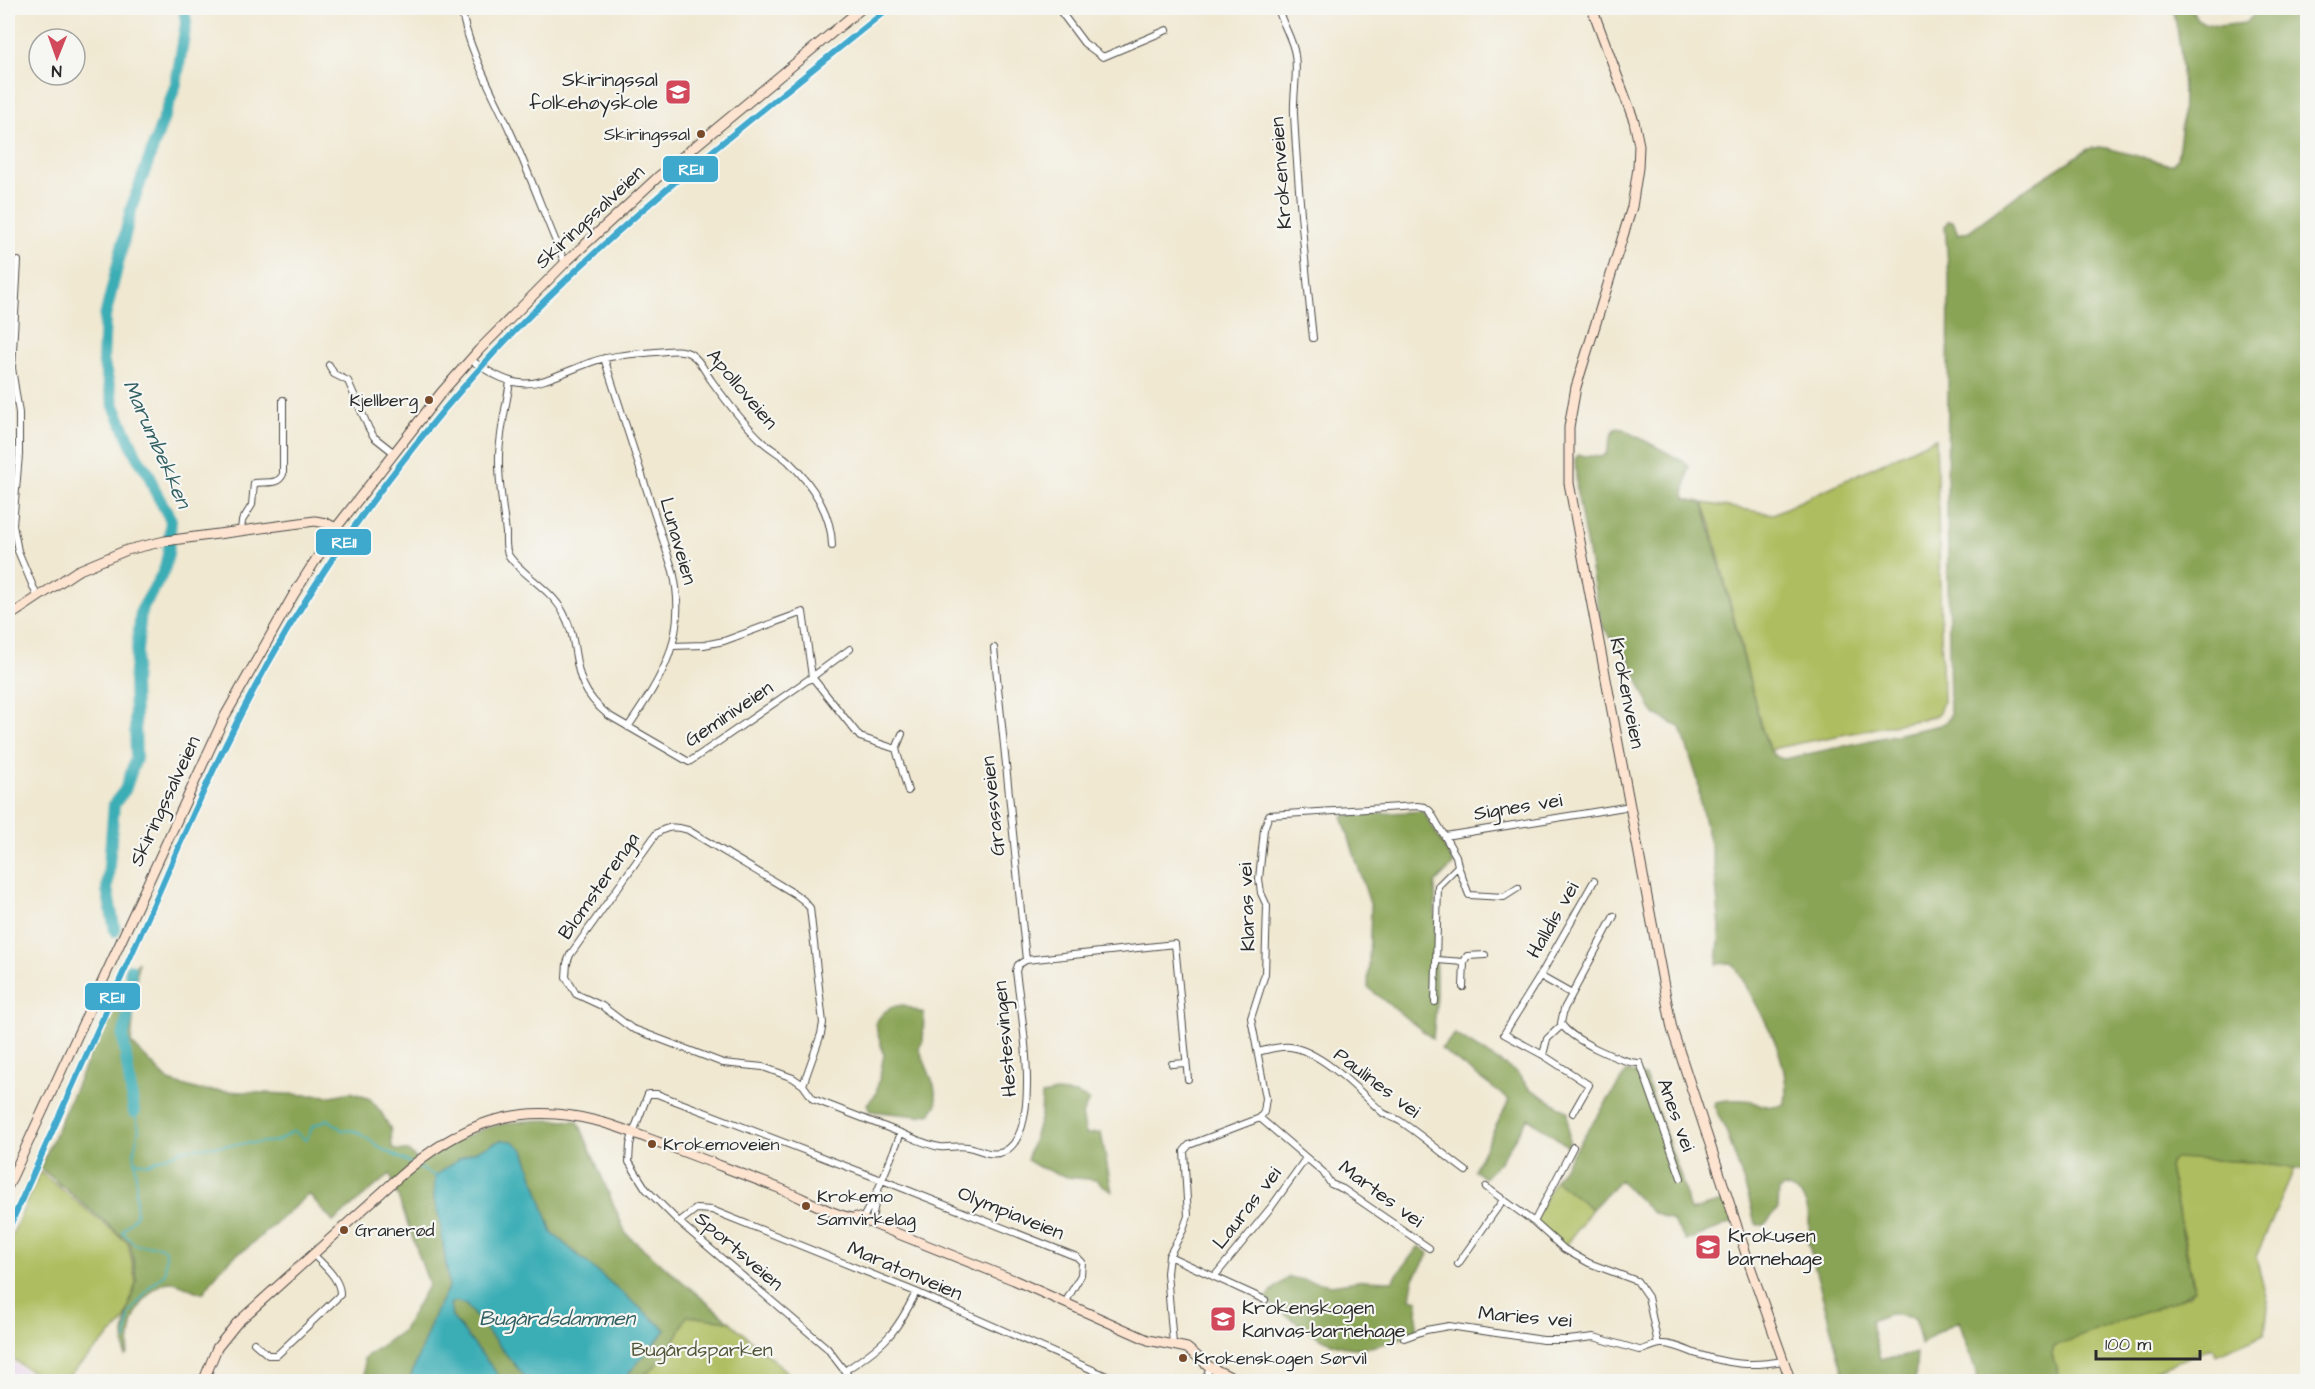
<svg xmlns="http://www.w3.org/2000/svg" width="2315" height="1389" viewBox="0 0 2315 1389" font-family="'Architects Daughter',sans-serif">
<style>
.built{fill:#ead1ec}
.green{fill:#aebd5f;stroke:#6c7445;stroke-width:1.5}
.forest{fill:#8aa456;stroke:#5a6840;stroke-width:1.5}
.water{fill:#3badb5;stroke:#336c70;stroke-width:1.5}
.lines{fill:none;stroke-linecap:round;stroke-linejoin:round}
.stream{stroke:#3badb5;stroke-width:2}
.river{stroke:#3badb5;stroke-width:12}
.street-casing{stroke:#494744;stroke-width:8}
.secondary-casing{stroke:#494744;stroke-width:11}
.street{stroke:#fff;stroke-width:6}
.secondary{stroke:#fde4d1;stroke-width:9}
.rail-1-casing{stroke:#f6f6f2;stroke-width:10}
.rail-1{stroke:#3fa9cd;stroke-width:6}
.bus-dot{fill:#7a4b2a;stroke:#f6f6f2;stroke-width:2}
.labels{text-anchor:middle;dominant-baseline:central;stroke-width:4.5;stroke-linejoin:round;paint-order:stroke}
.bus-label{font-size:18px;fill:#2b2b2b;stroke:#f6f6f2;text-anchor:start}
.poi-label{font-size:20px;fill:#2b2b2b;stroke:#f6f6f2;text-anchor:start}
.street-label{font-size:20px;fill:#2b2b2b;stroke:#f6f6f2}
.park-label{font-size:20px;fill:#52573b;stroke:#f6f6f2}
.water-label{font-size:21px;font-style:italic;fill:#315f62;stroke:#f6f6f2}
.line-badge{stroke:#f6f6f2;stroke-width:2}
.badge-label{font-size:16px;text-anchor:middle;font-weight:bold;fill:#fff}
</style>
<rect width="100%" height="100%" fill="#f6f6f2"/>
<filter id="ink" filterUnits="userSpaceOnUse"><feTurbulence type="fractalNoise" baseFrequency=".0167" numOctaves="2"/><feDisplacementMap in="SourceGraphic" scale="12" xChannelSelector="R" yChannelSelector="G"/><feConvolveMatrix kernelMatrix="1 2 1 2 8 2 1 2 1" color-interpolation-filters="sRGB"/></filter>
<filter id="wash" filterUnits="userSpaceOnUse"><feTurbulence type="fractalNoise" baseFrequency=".008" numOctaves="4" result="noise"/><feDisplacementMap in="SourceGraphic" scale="24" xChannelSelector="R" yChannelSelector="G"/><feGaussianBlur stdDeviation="1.35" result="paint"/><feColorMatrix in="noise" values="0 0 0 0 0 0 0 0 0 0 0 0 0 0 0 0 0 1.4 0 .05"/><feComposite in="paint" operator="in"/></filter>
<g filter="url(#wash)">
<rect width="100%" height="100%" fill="#f0e8d1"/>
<!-- built -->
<path class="built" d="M8 1359 23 1369 34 1381H8Z"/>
<!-- green -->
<path class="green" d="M1936 438 1943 701 1939 713 1932 717 1776 748 1770 751 1761 726 1711 525 1703 503 1773 514Z
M2182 1157 2251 1162 2295 1168 2256 1257 2268 1305 2265 1334 2216 1355 2214 1349 2210 1348 2151 1372 2147 1381H2060L2052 1354 2054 1346 2190 1295 2194 1284 2169 1167C2171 1159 2175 1158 2182 1157Z
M40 1172 128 1243 136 1283 125 1319 122 1324 63 1381H43L37 1375 8 1356V1244Z
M1555 1180 1592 1209 1564 1249 1534 1222Z
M687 1316 729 1321 797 1381 635 1382Z"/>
<!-- forest -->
<path class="forest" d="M2173 8H2191L2197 19 2204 23 2218 26 2245 23 2261 8H2307L2308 841 2299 858V869L2307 1035V1170L2251 1162 2175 1158 2170 1163 2169 1168 2194 1290 2180 1299 2054 1346 2052 1354 2060 1381H1979L1959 1321 1936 1333 1921 1345 1915 1318 1890 1314 1870 1321 1880 1359 1901 1357 1917 1353 1915 1381H1845L1808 1242C1811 1221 1811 1190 1783 1187L1779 1190 1778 1209 1764 1225H1757L1754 1220 1749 1198 1727 1133 1714 1106 1715 1102C1725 1100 1734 1099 1744 1100 1758 1102 1772 1112 1785 1103 1792 1055 1756 1006 1735 966L1731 963 1717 964 1720 928 1714 862 1700 802 1698 781 1681 728 1655 714 1650 707 1627 655 1604 629 1600 618 1577 493 1575 459 1578 455 1601 457 1606 454 1612 434 1616 428 1623 429 1683 461 1689 467 1684 495 1686 499 1700 502 1704 505 1761 726C1766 739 1768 758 1785 759L1940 725 1947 721 1950 715 1947 495 1949 278 1945 226 1948 221H1953L1958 234 1969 231 2020 193 2088 149 2099 147 2107 148 2167 164H2173L2177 159C2186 110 2184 57 2173 8Z
M1423 811 1454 864 1435 883 1436 1006 1433 1039 1368 988 1371 907 1342 816Z
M138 961 131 1043 169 1081 199 1090 331 1096 351 1092 370 1099 381 1112 391 1130 392 1147 396 1150 408 1151 421 1163C477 1124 509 1117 578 1121L626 1234 729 1321 687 1316C676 1341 659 1370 634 1381L627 1374 666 1330 552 1233 524 1150 501 1140 460 1158 434 1198 440 1222 449 1286 435 1313 409 1381H365L364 1358 403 1330 429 1284 390 1174 333 1222 309 1194 246 1249 237 1254 220 1270 203 1293C193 1292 183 1283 172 1282 154 1281 138 1307 133 1321 130 1332 130 1344 127 1354L125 1356 124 1333 129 1305 137 1280 130 1243 40 1168 104 1022Z
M904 1005 924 1014 923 1041 919 1048 934 1085 937 1104 931 1113 918 1116 870 1111 867 1104 876 1094 884 1055 875 1024C883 1011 889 1006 904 1005Z
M1455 1034 1517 1073 1529 1088 1568 1112 1569 1147 1528 1118 1499 1163 1484 1178 1474 1170 1509 1100 1441 1049Z
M1627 1071 1645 1076 1681 1178 1690 1211 1726 1201 1733 1222 1686 1241 1673 1221 1652 1212 1620 1180 1592 1209 1555 1180Z
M1056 1092 1076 1094 1089 1100 1082 1115 1086 1134 1101 1133 1112 1192 1096 1180 1067 1177 1039 1167 1027 1160 1041 1116 1042 1095Z
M1419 1246 1429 1253 1413 1280 1410 1298 1418 1300 1416 1332C1341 1365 1327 1343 1265 1300L1274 1289 1289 1277 1331 1285 1364 1280 1392 1281Z
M456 1301 466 1305 528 1381H503L452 1317 450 1303Z"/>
<!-- water -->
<path class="water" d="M501 1140 513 1141 524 1150 552 1233 666 1330 628 1374 634 1381H528L466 1305 456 1301 450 1304 452 1317 503 1381H409L435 1313 449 1286 440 1222 434 1198 435 1176 460 1158Z"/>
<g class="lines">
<!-- stream -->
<path class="stream" d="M135 1161 147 1164 185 1149 277 1141 294 1131 306 1140 313 1126 328 1119 342 1130 356 1131 382 1149 412 1164
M417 1167 435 1176
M126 1340 129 1315 149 1288 165 1273 166 1250 159 1246 136 1245 122 1232 136 1215V1173L134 1150 139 1129 134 1112"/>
<!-- river -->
<path class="river" d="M115 931 107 889 114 804 125 790 136 758 134 681 141 611 164 571 168 554 171 520 154 489 149 474 137 457 114 406 103 360 105 317 132 206 176 84 186 23 184 8
M130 969 132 996 123 1037 134 1112"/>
</g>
</g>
<g filter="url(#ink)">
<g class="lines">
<defs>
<path id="street" d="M461 8C469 52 492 91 510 131 530 174 546 220 565 263
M1058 8 1084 43 1103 57 1167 30
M1278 8C1282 24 1293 39 1295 55 1298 74 1293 94 1294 114 1298 189 1305 264 1313 338
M1062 12 1070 8
M18 261 12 368 19 413V455L13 525 18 551 37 596
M604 358 673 571C688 636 663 676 628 727
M471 360C524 397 534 384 589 363 610 355 633 354 656 352 668 351 682 348 692 355 700 360 705 372 711 380 726 401 745 425 764 443 772 450 782 455 789 462 812 484 832 514 832 546
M329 365 334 374 348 381 369 429 374 437 393 452
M510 382C506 406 500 431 499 455 498 482 503 507 506 533 506 540 505 550 509 556 522 575 551 589 563 612 584 650 565 680 608 715L689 762 812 677 803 612 724 641 704 645 672 646
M241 531 242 521 252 505 254 483C265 481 278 486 283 474V400
M994 648 1026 960
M850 649 812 677 860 737 896 749
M902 734 896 749 908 791
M1445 836 1631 806
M1458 866 1469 895 1504 897 1518 888
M1614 916 1564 1009 1561 1023C1568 1038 1623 1064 1640 1063L1681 1178
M1437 960 1464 962
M1540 976 1504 1034 1543 1055 1589 1085 1573 1113
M1463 987 1464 962 1467 956 1485 955
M1572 994 1540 976 1594 881
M1258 1052C1269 1049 1279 1046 1290 1047 1322 1051 1360 1092 1383 1113 1388 1116 1395 1118 1400 1121 1423 1136 1444 1155 1466 1171
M1543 1055 1547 1039 1562 1025
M1172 1064 1186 1063
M803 1085 821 1034 823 1023 810 908 803 900 795 894 688 830C676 826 667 826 656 834L570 955 567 963 566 977 576 994 602 1006 631 1028 723 1063 763 1067 793 1078 803 1085 813 1099 901 1133
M1260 1118 1323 1172 1331 1184 1343 1189 1429 1248
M1486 1187 1534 1222 1564 1249 1589 1263 1637 1281 1648 1297 1658 1344
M862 1220 878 1190 901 1133C913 1138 927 1145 940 1147 949 1148 958 1145 968 1147 980 1149 990 1157 1003 1152 1045 1134 1020 1007 1016 971L1018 965 1026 960 1175 944 1188 1079
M679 1222 696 1209 712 1210 916 1292 1120 1382
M1534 1222 1573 1147
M871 1224 877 1194
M1169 1256 1265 1300
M1458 1264 1503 1200
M1214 1277 1272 1206 1306 1158
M1404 1338 1426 1330 1449 1326 1543 1340H1568L1594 1337 1639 1350C1647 1350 1654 1344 1661 1344 1672 1343 1686 1350 1697 1354 1729 1364 1750 1367 1783 1361
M254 1343 268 1355H277L340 1295C341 1279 323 1265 313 1254
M1173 1344 1167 1273 1169 1256 1183 1230 1188 1216 1184 1151 1189 1145 1260 1118 1264 1112 1266 1098 1251 1018 1265 974 1267 906 1261 893 1259 879 1264 829 1269 815 1417 806 1425 807 1430 811 1456 856 1458 866 1438 886 1435 1002
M846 1370C884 1345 896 1334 916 1292
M853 1382 827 1348 679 1222 646 1189 629 1162 630 1145 633 1133 648 1094H657L882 1180 1077 1257 1082 1262 1081 1275 1065 1303
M1204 1382 1210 1367"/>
<path id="secondary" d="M1592 8 1634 121 1639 145 1638 168 1632 207 1576 387 1569 427V483L1672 1029 1750 1266 1791 1382
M8 617 77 571 127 550 165 541 315 521 326 523 336 528
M8 1186 225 716 294 594 336 528 441 393 479 350 565 263 658 177 862 8
M856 1217 1014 1280 1148 1340 1187 1348 1210 1367 1241 1382
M203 1382 217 1348 237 1323 400 1176C460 1124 517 1100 597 1121 621 1127 643 1137 666 1145 704 1160 743 1174 781 1189 808 1200 833 1216 862 1220"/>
</defs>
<!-- street casing -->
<use href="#street" class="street-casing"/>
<!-- secondary casing -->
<use href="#secondary" class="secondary-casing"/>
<!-- street -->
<use href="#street" class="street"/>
<!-- secondary -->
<use href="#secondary" class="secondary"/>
<defs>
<path id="rail-1" d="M8 1230C51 1134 94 1038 137 942 165 879 192 814 222 752 286 618 375 486 474 375 595 238 747 123 889 8"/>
</defs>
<!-- rail-1 casing -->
<use href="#rail-1" class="rail-1-casing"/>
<!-- rail-1 -->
<use href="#rail-1" class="rail-1"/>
</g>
</g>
<!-- icons -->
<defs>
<symbol id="school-square" viewBox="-11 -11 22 22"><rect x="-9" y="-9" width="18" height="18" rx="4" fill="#d1495b" stroke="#f6f6f2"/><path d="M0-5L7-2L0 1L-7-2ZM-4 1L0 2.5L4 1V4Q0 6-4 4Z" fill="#fff"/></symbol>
</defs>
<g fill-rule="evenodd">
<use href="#school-square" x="663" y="77" width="30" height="30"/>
<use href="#school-square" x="1693" y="1232" width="30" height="30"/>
<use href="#school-square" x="1208" y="1304" width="30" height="30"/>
</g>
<!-- markers -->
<g class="bus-dot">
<circle cx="701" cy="134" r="5"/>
<circle cx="429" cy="400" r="5"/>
<circle cx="652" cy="1144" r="5"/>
<circle cx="806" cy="1206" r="5"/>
<circle cx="344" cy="1230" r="5"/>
<circle cx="1183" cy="1358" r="5"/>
</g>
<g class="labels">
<!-- bus labels -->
<g class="bus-label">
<text x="690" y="134" text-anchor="end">Skiringssal</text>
<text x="418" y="400" text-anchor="end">Kjellberg</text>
<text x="663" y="1144">Krokemoveien</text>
<text x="817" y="1196">Krokemo<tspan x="817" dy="23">Samvirkelag</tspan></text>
<text x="355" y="1230">Granerød</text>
<text x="1194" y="1358">Krokenskogen Sørvil</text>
</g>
<!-- poi labels -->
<g class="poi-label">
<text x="658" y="80" text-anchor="end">Skiringssal<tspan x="658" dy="23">folkehøyskole</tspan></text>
<text x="1728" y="1236">Krokusen<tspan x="1728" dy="23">barnehage</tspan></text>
<text x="1242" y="1308">Krokenskogen<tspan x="1242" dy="23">Kanvas-barnehage</tspan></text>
</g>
<!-- street labels -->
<g class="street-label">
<text transform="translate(1281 173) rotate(-94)">Krokenveien</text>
<text transform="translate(590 217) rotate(-43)">Skiringssalveien</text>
<text transform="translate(742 389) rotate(50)">Apolloveien</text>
<text transform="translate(678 541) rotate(74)">Lunaveien</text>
<text transform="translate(1627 693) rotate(79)">Krokenveien</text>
<text transform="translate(729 714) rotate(-34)">Geminiveien</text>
<text transform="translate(165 801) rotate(-65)">Skiringssalveien</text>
<text transform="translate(993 806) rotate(-96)">Grassveien</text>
<text transform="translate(1518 807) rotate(-9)">Signes vei</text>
<text transform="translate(599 886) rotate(-55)">Blomsterenga</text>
<text transform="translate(1247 907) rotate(-92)">Klaras vei</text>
<text transform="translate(1553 920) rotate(-60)">Halldis vei</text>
<text transform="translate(1005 1039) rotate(-95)">Hestesvingen</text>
<text transform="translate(1377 1083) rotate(37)">Paulines vei</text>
<text transform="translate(1676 1115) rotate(70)">Anes vei</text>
<text transform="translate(1381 1194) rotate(36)">Martes vei</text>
<text transform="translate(1247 1208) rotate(-52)">Lauras vei</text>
<text transform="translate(1011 1213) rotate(22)">Olympiaveien</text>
<text transform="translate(739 1251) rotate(41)">Sportsveien</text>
<text transform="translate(905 1271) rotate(23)">Maratonveien</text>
<text transform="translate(1525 1317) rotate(5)">Maries vei</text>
</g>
<!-- park labels -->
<g class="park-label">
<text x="702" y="1350">Bugårdsparken</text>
</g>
<!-- water labels -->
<g class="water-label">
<text transform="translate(157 444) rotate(66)">Marumbekken</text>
<text x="557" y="1318">Bugårdsdammen</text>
</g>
</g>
<g class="line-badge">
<rect x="662" y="155" width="57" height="28" rx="6" fill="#3fa9cd"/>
<rect x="315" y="528" width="57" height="28" rx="6" fill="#3fa9cd"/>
<rect x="84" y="982" width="57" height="29" rx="6" fill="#3fa9cd"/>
</g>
<g class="badge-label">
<text x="691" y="175">RE11</text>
<text x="344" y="548">RE11</text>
<text x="112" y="1003">RE11</text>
</g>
<!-- margin -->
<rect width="2315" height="1389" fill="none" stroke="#f6f6f2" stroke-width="30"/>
<!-- north arrow -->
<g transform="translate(57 57) rotate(181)"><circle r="28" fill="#f6f6f2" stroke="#a5a5a2" stroke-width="1.5"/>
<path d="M0-4.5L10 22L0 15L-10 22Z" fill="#d1495b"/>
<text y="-9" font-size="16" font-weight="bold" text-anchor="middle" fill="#2b2b2b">N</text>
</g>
<!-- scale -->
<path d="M2096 1350v9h104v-9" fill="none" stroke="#2b2b2b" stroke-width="3"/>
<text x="2105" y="1350" font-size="18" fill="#2b2b2b" stroke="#f6f6f2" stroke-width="4.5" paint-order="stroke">100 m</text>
</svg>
